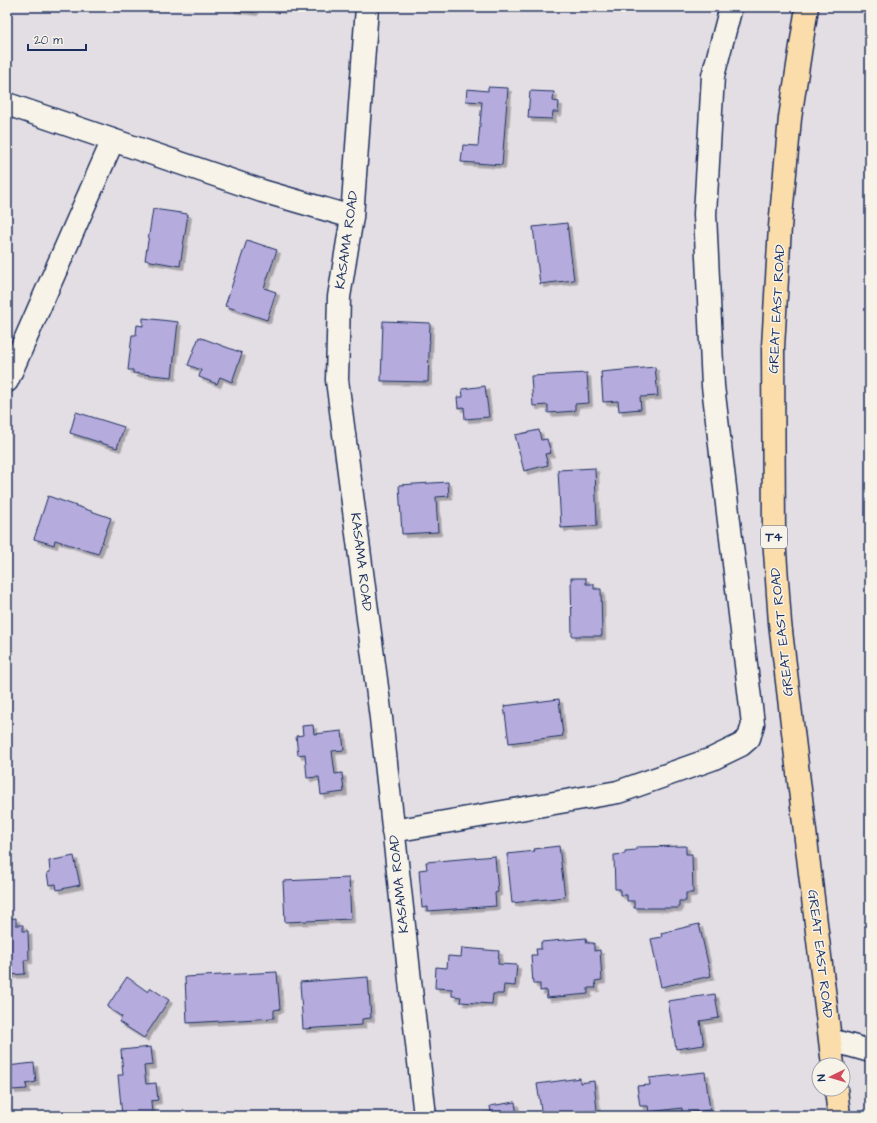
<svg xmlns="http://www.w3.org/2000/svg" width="877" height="1123" viewBox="0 0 877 1123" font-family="'Architects Daughter',sans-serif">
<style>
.building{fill:#b5abdc;stroke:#1b2f5e;filter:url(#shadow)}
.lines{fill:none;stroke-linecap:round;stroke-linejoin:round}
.minor-casing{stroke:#1b2f5e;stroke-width:25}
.highway-casing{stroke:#1b2f5e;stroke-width:25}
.minor{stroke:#f7f3e8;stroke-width:22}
.highway{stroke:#fbddab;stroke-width:22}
.labels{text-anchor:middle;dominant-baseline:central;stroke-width:3;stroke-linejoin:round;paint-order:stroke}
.shield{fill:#f7f3e8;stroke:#5d6a87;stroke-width:1}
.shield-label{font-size:13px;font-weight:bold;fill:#1b2f5e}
.street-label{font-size:14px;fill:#1b2f5e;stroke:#f7f3e8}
</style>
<defs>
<filter id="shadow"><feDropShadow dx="3.5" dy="3.5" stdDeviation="0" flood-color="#0004"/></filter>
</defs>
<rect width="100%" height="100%" fill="#e3dde4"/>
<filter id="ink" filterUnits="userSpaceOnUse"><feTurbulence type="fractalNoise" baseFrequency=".025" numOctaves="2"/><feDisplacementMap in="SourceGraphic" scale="8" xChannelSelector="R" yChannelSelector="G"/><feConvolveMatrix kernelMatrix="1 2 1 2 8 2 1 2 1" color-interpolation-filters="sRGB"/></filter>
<g filter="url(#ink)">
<!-- building -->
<path class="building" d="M231 7H255L254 12 231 9Z
M260 7H282V10Z
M488 87 508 88 502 165 461 162 463 145 478 146 482 102 466 101 467 89 488 91Z
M530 91 554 92 553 101 559 102 558 112H553L552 119 528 118Z
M153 209 188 214 180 266 145 260Z
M567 223 574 280 540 284 533 227Z
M247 240 277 250 264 288 276 292 267 320 225 306Z
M143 318 178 322 172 377 133 373V370H128L132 335H136L137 325 143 326Z
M383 321 430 323 428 382 381 381Z
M199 337 242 353 232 382 220 377 217 384 199 377 201 370 188 365Z
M655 367 658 396 640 397 641 409 619 411 618 401 603 402 601 372Z
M587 373 589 403 575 404V411L548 413V405L533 406 531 376Z
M485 386 489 417 465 419 464 407 458 408 457 397H463L462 389Z
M76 412 124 427 117 448 70 433Z
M539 430 541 440 547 439 551 453 545 454 548 465 524 471 515 435Z
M595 468 597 526 561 528 558 470Z
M448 482 449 496 436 497 438 532 402 534 399 485Z
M48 496 111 518 98 554 55 540 54 545 34 539Z
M571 578H586V584H594V589H601L602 636H572Z
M559 699 563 736 509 743 504 706Z
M313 725 314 734 342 731 344 750 332 751 335 774 342 773 344 792 321 795 319 777 307 778 305 754 298 755 296 736 303 735 302 726Z
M559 846 565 897 512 903 507 854 535 851 534 849Z
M686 846V854H692L693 893H686V901H679V908H634V901H627V895H620V889H615L614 855 625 854V851L636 850V847Z
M74 856 80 885 57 890 56 884 49 885 47 873 50 872 49 861Z
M495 856 498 892 495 893 496 906 428 911V907L422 908 419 870 427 869 426 862Z
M349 878 351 919 285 922 283 881Z
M16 918V925H23V931H28L29 960H24L25 974 7 975V919Z
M699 924 711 976 661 987 651 939 662 937 661 933Z
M586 938 587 943H594V951L600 950 602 980 595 981 596 988H588V994L547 998 546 990 540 991V984H533L531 955H537L536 949H541V942Z
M462 948 499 951 498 964 517 965 515 986 504 985 503 994H493L492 1004 460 1002 461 997 452 996V989L435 988 436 967 447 968 448 956 461 957Z
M277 972 280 1009 274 1010V1018L187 1023 185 977Z
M127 977 148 992 151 988 169 1000 144 1038 119 1022 122 1017 107 1007Z
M368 977 371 1018 362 1019V1025L303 1029 300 982Z
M715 994 719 1018 700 1021 704 1045 676 1049 668 1001Z
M151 1047 153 1065 144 1066 146 1084 156 1083 158 1100 151 1101 152 1116H122L118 1075H123L121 1050Z
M34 1063 36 1082 26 1084 27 1089 12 1090 11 1083H7V1066Z
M705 1072 710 1110 682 1113V1108L649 1112 648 1106H640L637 1086 650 1085 649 1078Z
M580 1078V1083L594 1081 597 1111 584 1112V1116H542L537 1084Z
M515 1102 517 1116H465L491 1112 490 1106Z"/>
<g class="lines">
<defs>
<path id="minor" d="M367 7 352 217 339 297 337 380 381 718 425 1116
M7 104 262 191 352 217
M7 381 113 140
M393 831 618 792 712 759 741 745 749 738 753 724 713 386 705 214 713 76 731 7
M831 1040 870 1051"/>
<path id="highway" d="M807 7 790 118 780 227 773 347 774 537 780 623 833 1065
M836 1089 839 1116"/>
</defs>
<!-- minor casing -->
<use href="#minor" class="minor-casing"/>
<!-- highway casing -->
<use href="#highway" class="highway-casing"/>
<!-- minor -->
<use href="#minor" class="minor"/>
<!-- highway -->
<use href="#highway" class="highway"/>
</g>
</g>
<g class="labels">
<!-- shield labels -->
<rect class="shield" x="761" y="526" width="26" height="22" rx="3"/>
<g class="shield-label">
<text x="774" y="537">T4</text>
</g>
<!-- street labels -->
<g class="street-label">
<text transform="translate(347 240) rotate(-82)">KASAMA ROAD</text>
<text transform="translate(777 309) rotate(-87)">GREAT EAST ROAD</text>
<text transform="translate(361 562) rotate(83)">KASAMA ROAD</text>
<text transform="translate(782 632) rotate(-96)">GREAT EAST ROAD</text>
<text transform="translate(399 884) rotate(-96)">KASAMA ROAD</text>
<text transform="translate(820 954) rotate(83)">GREAT EAST ROAD</text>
</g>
</g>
<!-- margin -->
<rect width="877" height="1123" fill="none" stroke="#f7f3e8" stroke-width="24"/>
<rect x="12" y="12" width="853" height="1099" fill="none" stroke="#1b2f5e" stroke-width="1.5" filter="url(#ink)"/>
<!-- north arrow -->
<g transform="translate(831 1077) rotate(265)"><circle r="19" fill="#f7f3e8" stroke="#9fa5b1"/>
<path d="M0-3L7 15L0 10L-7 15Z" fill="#d1495b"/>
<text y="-6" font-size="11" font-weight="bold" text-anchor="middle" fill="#1b2f5e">N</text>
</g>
<!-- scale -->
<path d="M28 44v6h58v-6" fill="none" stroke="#1b2f5e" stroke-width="2"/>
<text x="34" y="44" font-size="12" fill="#1b2f5e" stroke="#f7f3e8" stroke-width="3" paint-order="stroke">20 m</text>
</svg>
